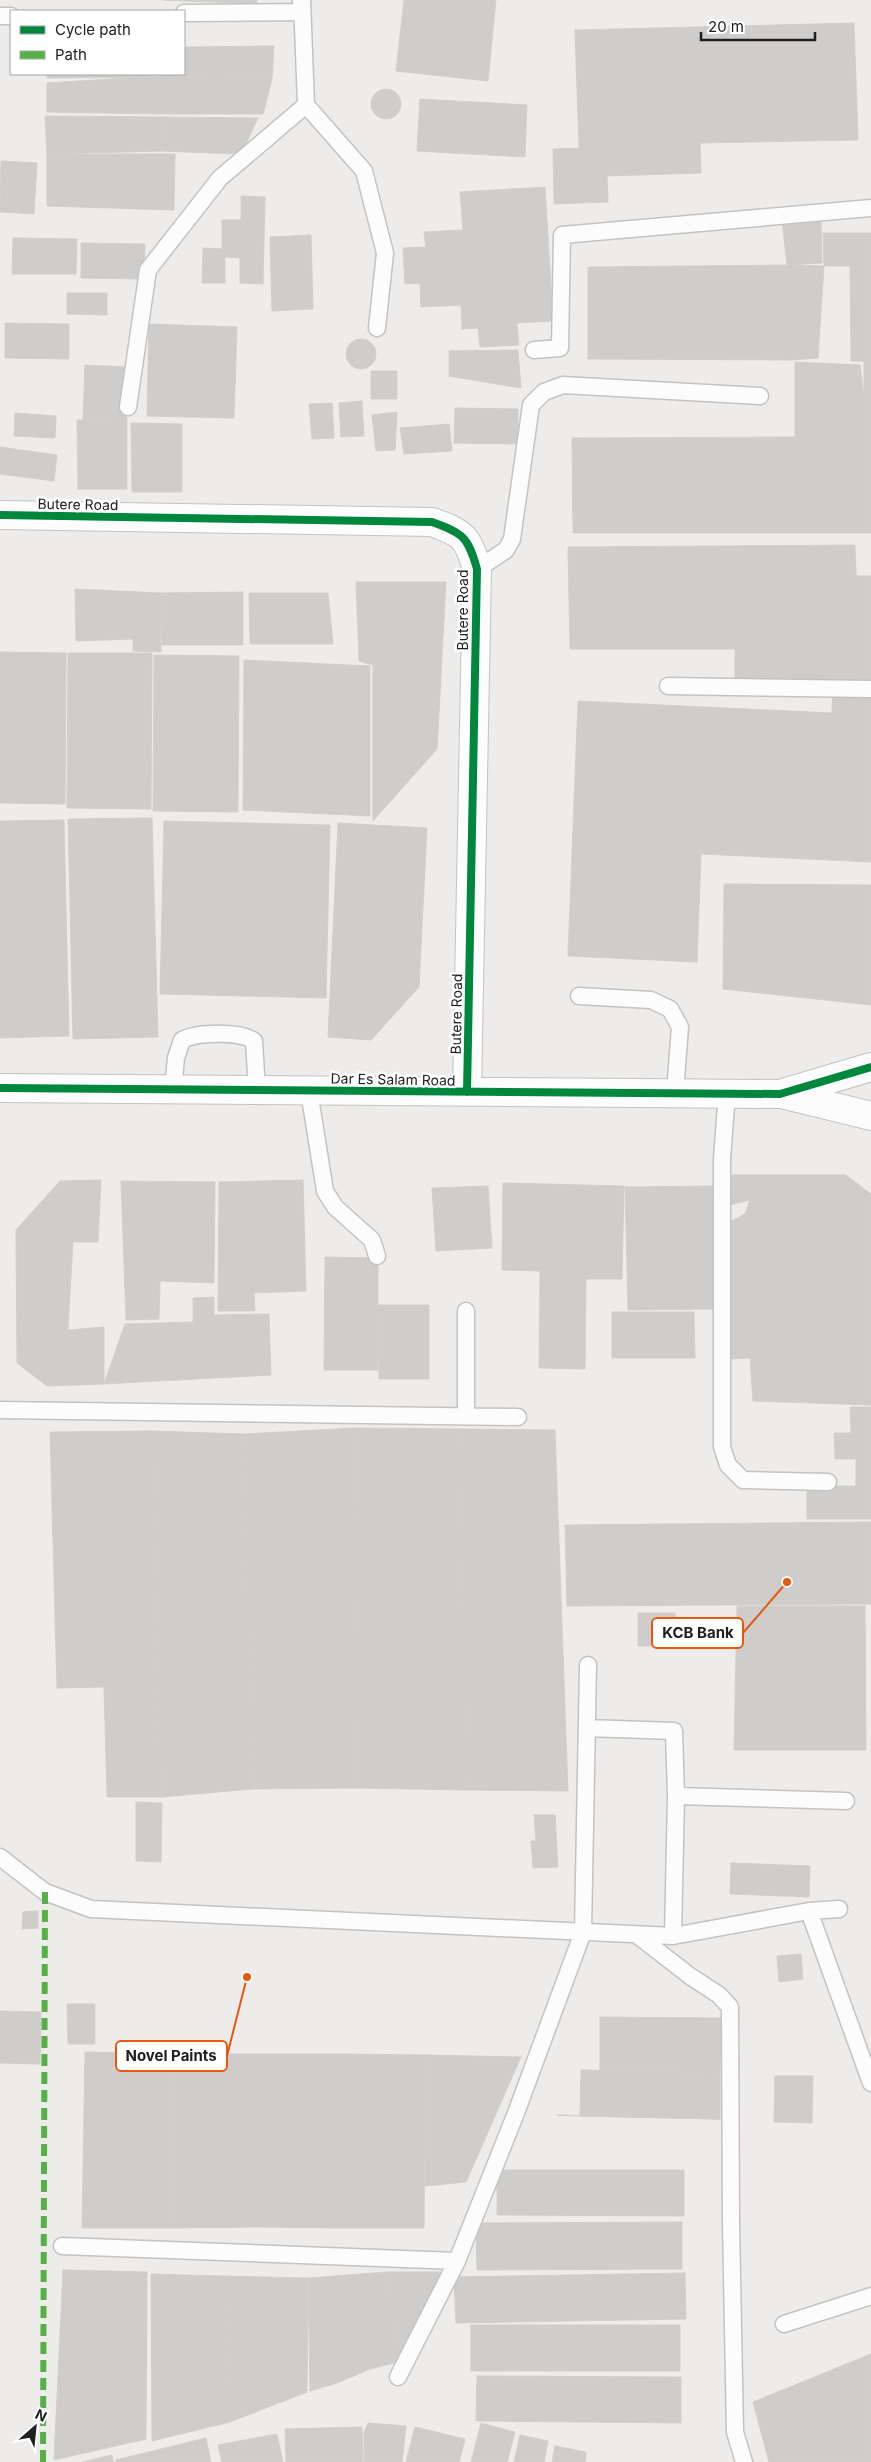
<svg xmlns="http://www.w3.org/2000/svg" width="871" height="2462" viewBox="0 0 871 2462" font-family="Inter,sans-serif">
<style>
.building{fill:#cfcdcb;stroke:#d1cecb}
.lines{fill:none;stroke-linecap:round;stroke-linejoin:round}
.lane-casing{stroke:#c4c3c2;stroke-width:19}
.street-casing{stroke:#c4c3c2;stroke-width:30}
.lane{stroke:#fcfcfc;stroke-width:16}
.street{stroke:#fcfcfc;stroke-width:28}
.quiet{stroke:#55b145;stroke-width:6;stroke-dasharray:12 6;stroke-linecap:butt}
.cycleway-casing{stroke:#fff;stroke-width:11}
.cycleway{stroke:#00873e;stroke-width:8}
.labels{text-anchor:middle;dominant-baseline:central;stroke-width:5;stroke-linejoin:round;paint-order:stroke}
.street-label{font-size:14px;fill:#202020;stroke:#fff}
.leader{fill:none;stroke:#e8590c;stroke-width:2}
.callout-dot{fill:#e8590c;stroke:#fff;stroke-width:2}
.callout{fill:#fff;stroke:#e8590c;stroke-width:2}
.callout-label{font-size:15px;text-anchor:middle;font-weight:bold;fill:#202020}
</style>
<rect width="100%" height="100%" fill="#eeecea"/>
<!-- building -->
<path class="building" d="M163 0H257V4Z
M404 0H496L488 81 396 71Z
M854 23 858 140 700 143 701 173 607 176 608 202 554 204 553 149 579 148 575 30Z
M274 46 272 79 160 76V74H184V47Z
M47 74H155V77L47 78Z
M160 76 272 79 263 114H160Z
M160 76V114L47 112V83Z
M371 104a15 15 0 1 1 30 0a15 15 0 1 1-30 0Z
M420 99 527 105 525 157 417 151Z
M45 116 161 117V151L47 154Z
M161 117 258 118 241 154 161 151Z
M47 154H175L174 210 47 206Z
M1 161 37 163 34 214 0 212Z
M545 187 553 321 517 323 519 345 480 347 478 328 462 329 461 305 421 307 420 283 405 284 403 248 426 247 424 232 463 230 460 192Z
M241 196 265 197 263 284 240 283V258L225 257V283H202L203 248 222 249V220H241Z
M782 220 821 221 822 263 787 265Z
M823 233H871V397H864V361H851L850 266H824Z
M311 235 313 309 272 311 270 237Z
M13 238 77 239 76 274H12Z
M81 243 145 244 144 279 81 278Z
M787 265 824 266 818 358 793 360 588 359V267Z
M67 293H107V315L67 314Z
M5 323 69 324V359L5 358Z
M149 324 237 327 234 418 147 416Z
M346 354a15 15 0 1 1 30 0a15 15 0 1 1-30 0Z
M518 350 521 388 449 376V351Z
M795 362 860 365 864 397H871V533H573L572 438 795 437Z
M85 365 125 367 127 421 83 420Z
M371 371H397V399H371Z
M362 401 364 436 341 437 339 403Z
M332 403 334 438 312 439 309 404Z
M455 408 518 409V444L454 443Z
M397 412 395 450 376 451 372 415Z
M15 413 56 416 55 438 14 436Z
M77 420 127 421V489H78Z
M131 423 182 424V492H132Z
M449 424 452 451 404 454 400 428Z
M0 447 57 455 54 481 0 474Z
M855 545 856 576H871V683H735V649H570L568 547Z
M356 582H446L437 749 373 821V665L359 661Z
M75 589 161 593V652L133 651V639L76 641Z
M243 592V645H162L161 593Z
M249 593H328L333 644H250Z
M0 652 66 653 65 804 0 803Z
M68 653H152L151 809 67 808Z
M154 655 239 656 238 812 153 811Z
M244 660 370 666V816L243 810Z
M833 691 871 693V862L701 854 697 962 568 956 578 701 832 713Z
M152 818 158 1037 73 1039 68 819Z
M64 820 69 1036 0 1038V821Z
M164 821 330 825 326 998 160 994Z
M338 823 427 828 419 987 371 1040 328 1037Z
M724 884 871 885V1005L723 989Z
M732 1175H846L871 1194V1405L753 1401 750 1358 730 1359 726 1224 745 1214 750 1200 730 1205Z
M101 1180 98 1242H73L68 1330 104 1327V1384L47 1386 17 1363 16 1230 60 1181Z
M303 1180 306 1291 254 1293 255 1311H218L219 1182Z
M121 1181 215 1182 214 1283 160 1281 159 1319 126 1320Z
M503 1183 624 1186 622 1279H586L585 1369 539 1368 540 1271 502 1270Z
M488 1186 492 1248 436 1251 432 1188Z
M713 1186 715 1309 628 1310 625 1187Z
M325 1257 378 1258V1370H324Z
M214 1297V1315L269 1314 271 1375 104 1384 125 1324 193 1322V1298Z
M378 1305H429V1379H379Z
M612 1312H694L695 1358H612Z
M850 1407H871V1519H807V1486H856V1459H835L834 1433H851Z
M355 1428 461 1429 466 1790 356 1788Z
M355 1428 356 1788 252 1789 244 1434Z
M461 1429 555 1430 568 1791 466 1790Z
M152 1431 244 1434 252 1789 162 1797 158 1702Z
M152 1431 158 1702 162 1797H107L104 1687 57 1688 50 1432Z
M871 1522V1604L567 1606 565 1525Z
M737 1606H865L866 1750H734Z
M638 1613H675V1646H638Z
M136 1802 162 1803 161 1862 136 1861Z
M534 1815H555L558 1867 533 1868 531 1841H536Z
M731 1863 810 1866 809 1897 730 1894Z
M38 1911V1928L22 1929 23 1912Z
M801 1954 803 1979 779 1982 777 1956Z
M67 2004H95V2044H68Z
M0 2011 41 2012 40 2064 0 2063Z
M600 2017 721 2018 720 2073 600 2070Z
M85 2052 174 2054V2228H82Z
M174 2054H257L258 2227 174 2228Z
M257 2054H339L340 2228 258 2227Z
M339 2054 425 2055 424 2228H340Z
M425 2055 521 2057 466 2182 425 2186Z
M581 2070 720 2073V2119L580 2116Z
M775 2076H813L812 2123 774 2122Z
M557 2115 720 2119 580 2116Z
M497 2170H684V2216L497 2215Z
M682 2222V2269L477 2270 476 2223Z
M63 2270 147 2272 146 2439 54 2460Z
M388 2272H448L402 2361Z
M388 2272 402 2361 370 2369 337 2383 310 2391 308 2278Z
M685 2273 686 2319 456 2323 454 2277Z
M151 2274 223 2276 230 2422 152 2441Z
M223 2276 308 2278 307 2392 230 2422Z
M471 2325H680V2371H471Z
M871 2354V2462H769L753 2402Z
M477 2376 681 2377V2423L476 2421Z
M368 2423 406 2426 402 2462H364V2433Z
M481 2423 515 2432 507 2462H471Z
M362 2427 363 2462H286L285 2429Z
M415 2427 465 2439 459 2462H406Z
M277 2434 283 2462H222L218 2445Z
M520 2435 548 2441 544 2462H514Z
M206 2438 211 2462H116V2460Z
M555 2446 586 2452 585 2462H552Z
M112 2455 113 2462H82Z"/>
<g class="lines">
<defs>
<path id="lane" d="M184 13 302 12 301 2
M0 16H11
M306 105 364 171 385 253 377 328
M534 350 560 348 562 235 871 208
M128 407 148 270 220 178 306 105 302 0
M477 569 506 550 512 539 531 405 544 392 563 385 760 396
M668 686 871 689
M579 996 651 1000 670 1009 680 1027 675 1092
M173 1089 176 1058 182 1040C197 1032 240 1031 254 1041L257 1090
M309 1091 325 1191 335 1207 372 1240 377 1256
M727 1092 722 1159V1447L728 1465 743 1480 828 1482
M466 1311V1416
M0 1410 518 1417
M587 1728 674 1731 676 1796 673 1936 809 1911 839 1909
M676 1796 846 1801
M0 1857 45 1892 91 1909 673 1936
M809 1911 871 2083
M637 1935 690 1976 719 1995 730 2007 731 2223 735 2432 744 2462
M62 2246 457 2261
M784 2324 871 2296
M398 2377 457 2261 516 2113 583 1932 588 1665"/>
<path id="street" d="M0 515 432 522C463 533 468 537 477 569L467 1092
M0 1088 780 1094 871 1067
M781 1094 871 1116"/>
</defs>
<!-- lane casing -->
<use href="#lane" class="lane-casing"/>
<!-- street casing -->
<use href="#street" class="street-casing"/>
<!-- lane -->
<use href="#lane" class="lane"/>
<!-- street -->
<use href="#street" class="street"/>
<!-- quiet -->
<path class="quiet" d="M43 2462 45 1892"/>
<defs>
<path id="cycleway" d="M0 515 432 522C463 533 468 537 477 569L467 1092
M0 1088 780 1094 871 1067"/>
</defs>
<!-- cycleway casing -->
<use href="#cycleway" class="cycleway-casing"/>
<!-- cycleway -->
<use href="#cycleway" class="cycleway"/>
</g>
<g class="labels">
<!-- street labels -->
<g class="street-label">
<text transform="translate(78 504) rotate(1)">Butere Road</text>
<text transform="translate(462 610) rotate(-90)">Butere Road</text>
<text transform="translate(456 1014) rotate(-89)">Butere Road</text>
<text transform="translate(393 1079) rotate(1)">Dar Es Salam Road</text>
</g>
</g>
<!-- callouts -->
<path class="leader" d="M787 1582L743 1633M247 1977L227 2056"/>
<g class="callout-dot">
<circle cx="787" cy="1582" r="5"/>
<circle cx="247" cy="1977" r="5"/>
</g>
<g class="callout">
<rect x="652" y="1618" width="91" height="30" rx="5"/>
<rect x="116" y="2041" width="111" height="30" rx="5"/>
</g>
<g class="callout-label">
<text x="698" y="1638">KCB Bank</text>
<text x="171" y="2061">Novel Paints</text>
</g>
<!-- legend -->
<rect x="10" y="10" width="175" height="65" fill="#ffffff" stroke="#a6a6a6"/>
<rect x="20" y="26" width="25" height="8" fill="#00873e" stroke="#a6a6a6"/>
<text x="55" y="35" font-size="15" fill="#202020">Cycle path</text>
<rect x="20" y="51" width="25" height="8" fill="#55b145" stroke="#a6a6a6"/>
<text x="55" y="60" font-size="15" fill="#202020">Path</text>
<!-- north arrow -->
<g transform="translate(35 2427) rotate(27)" stroke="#ffffff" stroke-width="4" paint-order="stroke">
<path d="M0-4L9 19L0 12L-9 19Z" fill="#202020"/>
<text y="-8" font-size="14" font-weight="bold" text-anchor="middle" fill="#202020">N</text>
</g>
<!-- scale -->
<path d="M701 32v8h114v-8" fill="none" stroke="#202020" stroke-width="2.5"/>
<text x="708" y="32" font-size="15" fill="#202020" stroke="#ffffff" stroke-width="4" paint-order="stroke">20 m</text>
</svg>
